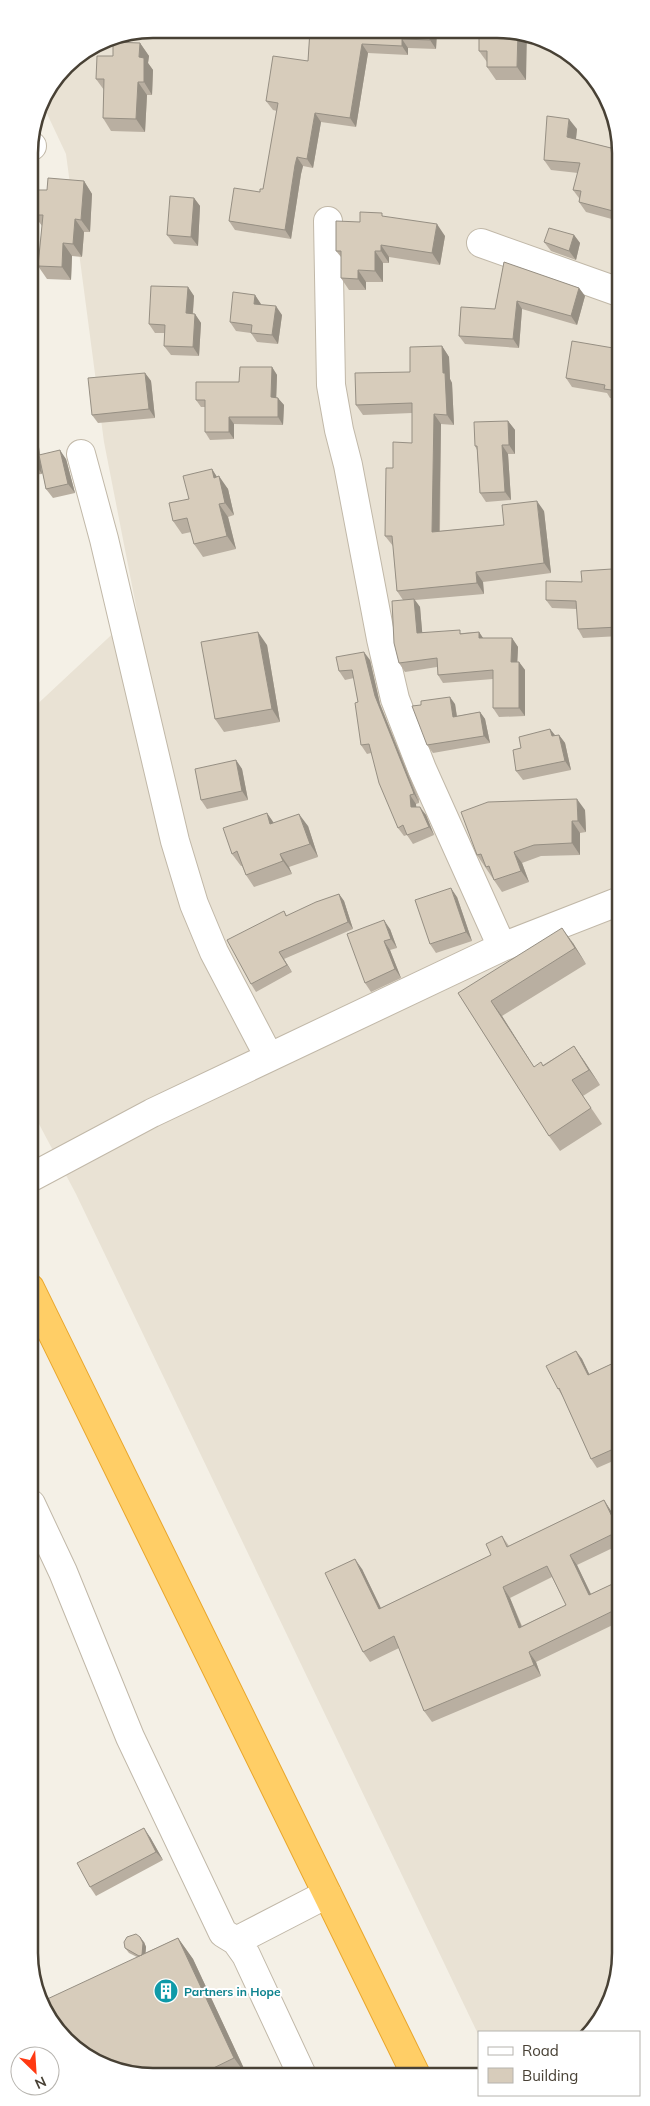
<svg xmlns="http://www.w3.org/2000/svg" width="650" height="2106" viewBox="0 0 650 2106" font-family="Mulish,sans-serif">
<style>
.residential{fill:#e9e2d4}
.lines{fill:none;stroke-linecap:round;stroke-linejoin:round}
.minor-casing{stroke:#c1b8a8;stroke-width:30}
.highway-casing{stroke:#e9a62b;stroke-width:30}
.minor{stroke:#fff;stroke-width:28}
.highway{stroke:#ffce66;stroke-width:28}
.wall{fill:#b9afa1;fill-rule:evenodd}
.shaded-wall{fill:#968f83}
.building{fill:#d7ccbb;stroke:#968f83;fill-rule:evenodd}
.labels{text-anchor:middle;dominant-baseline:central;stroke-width:4;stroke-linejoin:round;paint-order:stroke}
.culture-label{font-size:12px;font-weight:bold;fill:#0d838f;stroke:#fff;text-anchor:start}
.rim{fill:none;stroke:#484135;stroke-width:2.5}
</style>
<rect width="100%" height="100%" fill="#f4f0e6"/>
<!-- residential -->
<path class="residential" d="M153 29 522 31 585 65 619 129 621 1961 612 2001 592 2032H479V2036L76 1194 30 1107V711L137 611 104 442 66 154 41 101 65 65 105 38Z"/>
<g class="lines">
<defs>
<path id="minor" d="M29 146H32
M328 221 331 385 339 430 348 465 381 639 395 699 422 769 502 947
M481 243 619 292
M81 454 104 539 175 841 194 904 214 952 269 1057
M30 1178 152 1113 502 947 620 901
M31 1504 63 1572 130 1737 223 1933 236 1941 246 1955 302 2075
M236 1941 327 1894"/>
<path id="highway" d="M30 1288 416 2075"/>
</defs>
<!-- minor casing -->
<use href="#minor" class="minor-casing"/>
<!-- highway casing -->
<use href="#highway" class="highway-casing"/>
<!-- minor -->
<use href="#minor" class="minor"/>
<!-- highway -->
<use href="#highway" class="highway"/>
</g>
<!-- wall -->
<path class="wall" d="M160 29H187V34L163 33Z
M310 30 437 31 436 49 408 48V55L368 53 356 127 321 122 313 168 303 166 301 174 291 239 235 230 229 221 263 189 277 111 273 110 266 101 308 61Z
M522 31 526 80H496L487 67V62L479 51Z
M140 43 149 56 148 63 153 70 152 95H147L145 132 111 131 103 118 104 90 96 79 113 56Z
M577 129 576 139 619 150V221L586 212 579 202V198L573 190 578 173 551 170 544 160Z
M84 181 92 194 90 232H84L82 257 72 256 71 280 47 279 38 266 42 226 34 215 47 190Z
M194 198 200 206 198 246 174 244 167 235Z
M384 217 445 236 440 265 389 257V263H383V282H366V290H349L341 278V257L336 251 360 222Z
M574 235 580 243 576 260 551 251 544 242Z
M504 262 579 288 585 296 577 325 522 309 519 348 465 344 459 336 495 309Z
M188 287 194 296 193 314H195L201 323 199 356 171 355 164 346 165 333H155L149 324Z
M255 295 261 305 282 315 278 344 257 342 251 333 236 331 230 322Z
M442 346 449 357 450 379 452 383 454 425 441 424 440 531 504 525 544 511 551 573 483 582 484 594 415 600 420 607 422 632 462 633 479 632 483 638H512L518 647 517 662H519L525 670V716L499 717 493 708V679L443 683 438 675 437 667 405 672 399 663 403 600 397 591 393 546 385 536 393 468 412 443V413L363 415 356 405 410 372Z
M619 349V399L610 398 607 393 572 387 566 378Z
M272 367 277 375 276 397 284 405 283 425 234 424V439L210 440 205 432V407H201L196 400 239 382Z
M145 373 151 381 155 418 98 423 92 415Z
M29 421 37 430 40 455 66 459 75 493 53 498 46 489 41 465 42 474 29 475Z
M508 421 515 430V454H508L511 500 486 502 480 493 477 450 475 446Z
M212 469 217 477 228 489 234 515 228 517 236 549 203 557 194 544 191 532 182 534 173 521 189 499Z
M618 578 619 597 620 636 583 638 578 629 577 609 552 608 546 600 582 582Z
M267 645 280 722 224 732 215 719Z
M370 660 380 704 419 799V803L416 804V807L426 815 434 835 413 844 407 835 404 836 398 828 371 753 367 754 361 745 358 702 354 678 345 680 339 671Z
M455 704 457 716 480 712 485 719 490 743 433 753 427 745Z
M550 729 555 735H559L565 743 571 770 523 780 516 771 521 748Z
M236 760 242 769 248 800 207 809 201 800Z
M585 810 586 832 580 833V855L541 856 522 863 529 882 502 892 477 855Z
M267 813 274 823 308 826 318 857 289 867 292 874 254 887 246 875 242 866H241L232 854Z
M339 894 344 901 353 929 284 959 292 972 256 992 251 984 284 911 287 916Z
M457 897 472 941 436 953 430 944Z
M390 929 397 948 390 950 401 978 371 992 365 983Z
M573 943 586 964 502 1016 534 1067 543 1065 574 1046 600 1085 583 1096 602 1124 560 1151 549 1136 458 993Z
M576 1351 582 1359 589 1374 620 1360V1458L597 1468 591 1459 563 1397 558 1389Z
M604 1500 611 1511 621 1530V1544L577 1565 591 1594 621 1580V1621L536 1662 541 1676 432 1722 424 1711 399 1648 370 1662 363 1652 362 1569 381 1608 491 1555 502 1536 509 1546ZM552 1577 566 1605 522 1626 510 1598Z
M150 1837 163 1860 96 1896 90 1887Z
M178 1938 193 1959 247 2075H128L137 1957 129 1953 125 1948 144 1942 146 1947 145 1953Z"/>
<!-- shaded-wall -->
<path class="shaded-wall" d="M183 29H187V34Z
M430 31H437L436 49 430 40Z
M518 31H522L527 34 526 80 517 67Z
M402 39 408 48V55L402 46Z
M140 43 149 56 148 63 153 70 152 95 144 82 139 57Z
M362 44 368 53 356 127 350 118Z
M138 82 147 95 145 132 136 119Z
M315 113 321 122 313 168 307 159Z
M569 119 577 129 575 147 567 137Z
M297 157 303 166 301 174 291 239 285 230 295 165Z
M84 181 92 194 90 232 81 220Z
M194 198 200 206 198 246 191 237Z
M616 199 619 202V219L613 211Z
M75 219 84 232 82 257 73 244Z
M437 224 445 236 440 265 432 253Z
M574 235 580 243 576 260 569 251Z
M63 243 72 256 71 280 62 267Z
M381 245 389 257V263L381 251Z
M375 251 383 263V282L375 271Z
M358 270 366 282V290L358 279Z
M188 287 194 296 192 322 186 313Z
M579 288 585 296 577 325 571 316Z
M255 295 261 304 260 313 254 304Z
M517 301 522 309 519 348 513 339Z
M276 306 282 315 278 344 272 335Z
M195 314 201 323 199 356 193 347Z
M442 346 449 357 450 379 452 383 454 425 447 415 443 373Z
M272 367 277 375 276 405 271 397Z
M145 373 151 381 155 418 149 409Z
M278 398 284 405 283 425 278 417Z
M434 414 441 424 439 542 432 532Z
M229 417 234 424V439L229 432Z
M31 421 37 430 42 474 36 465Z
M508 421 515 430V454L509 445Z
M502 445 508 454 511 500 505 492Z
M60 450 66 459 75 493 68 484Z
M212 469 220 482 219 476 228 489 234 515 225 503 214 478Z
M537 501 544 511 551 573 544 563Z
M219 504 228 517 236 549 227 536Z
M612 569 618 578 619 606 613 597Z
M476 572 483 582 484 594 477 583Z
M414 599 420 607 423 641 417 633Z
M258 632 267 645 280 722 272 709Z
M479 632 485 641 479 638Z
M512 638 518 647 517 670 511 662Z
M364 652 370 660 380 704 419 803 414 794 375 696Z
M519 662 525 670V716L519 708Z
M450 697 455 704 458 725 453 717Z
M480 712 485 719 490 743 484 736Z
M550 729 557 738 552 736Z
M559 735 565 743 571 770 565 761Z
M236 760 242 769 248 800 242 791Z
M410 795 416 804 417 815 411 807Z
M577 799 585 810 586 832 578 821Z
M420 807 426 815 434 835 429 827Z
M267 813 275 825 270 824Z
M299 814 308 826 318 857 310 844Z
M572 821 580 833V855L572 843Z
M514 852 522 863 529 882 521 871Z
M280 854 289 867 292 874 283 861Z
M451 888 457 897 472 941 466 932Z
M339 894 344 901 353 929 348 922Z
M384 920 390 929 397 948 391 939Z
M562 928 573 943 586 964 575 948Z
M384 941 390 950 401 978 395 969Z
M279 952 284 959 292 972 287 965Z
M491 1001 502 1016 544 1083 534 1067Z
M574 1046 585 1062 600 1085 589 1070Z
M576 1351 582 1359 594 1384 588 1375Z
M604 1500 611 1511 621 1530V1534Z
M570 1555 577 1565 596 1605 589 1595Z
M355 1559 362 1569 386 1619 379 1609Z
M503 1587 510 1598 526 1638 519 1628Z
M529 1652 536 1662 541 1676 534 1665Z
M144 1828 150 1837 163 1860 156 1852Z
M140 1937 144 1942 146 1947 145 1962 142 1957Z
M178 1938 193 1959 247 2075H246L234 2058Z"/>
<!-- building -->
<path class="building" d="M310 30 430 31V40L402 39V46L362 44 350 118 315 113 307 159 297 157 295 165 285 230 229 221 234 188 260 192V189H263L278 103 266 101 273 56 308 61Z
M479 31H518L517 67H487V51H479Z
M113 42 140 43 139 57 144 58V82H138L136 119 103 118 104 79H96L97 56H113Z
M547 116 569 119 567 137 619 150V199H616L613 211 579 202 581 191 573 190 580 163 544 160Z
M48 178 84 181 81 220 75 219 73 244 63 243 62 267 38 266 43 215H34L36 190H47Z
M170 196 194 198 191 237 167 235Z
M360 212 382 213V216L437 224 432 253 381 245V251H375V271L358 270V279L341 278V251H336V221L360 222Z
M549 228 574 235 569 251 544 242Z
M504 262 579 288 571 316 517 301 513 339 459 336 461 307 495 309Z
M151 286 188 287 186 313 195 314 193 347 164 346 165 325 149 324Z
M233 292 255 295 254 304 276 306 272 335 251 333 252 325 230 322Z
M572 341 619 349V391L604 389 605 385 566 378Z
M442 346 443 373H445L447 415 434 414 432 532 504 525 502 505 537 501 544 563 476 572 477 583 397 591 392 536H385L386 468H393V442L412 443V403L356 405 355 373 410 372V347Z
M240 367H272L271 397 278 398V417H229V432H205V400H196V382H239Z
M145 373 149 409 92 415 88 378Z
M29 421H31L36 465 29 466Z
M508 421 509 445H502L505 492 480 493 477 446H475L474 422Z
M60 450 68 484 46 489 39 455Z
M212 469 214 478 219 476 225 503 219 504 227 536 194 544 187 518 173 521 169 503 189 499 183 476Z
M612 569 613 597H619V627L578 629 576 601 546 600V581L582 582 581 571Z
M414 599 417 633 460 630V634L479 632V638H512L511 662H519V708H493V670L438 675 437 658 399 663 394 643 392 601Z
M258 632 272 709 215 719 201 642Z
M364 652 375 696 413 791 414 794 410 795 411 807H420L429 827 407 835 403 825 398 828 379 783 369 744 361 745 355 703 358 702 352 670 339 671 336 657Z
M450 697 453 717 480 712 484 736 427 745 412 706 421 705V701Z
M550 729 552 736 559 735 565 761 516 771 513 750 521 748 519 737Z
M236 760 242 791 201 800 195 769Z
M577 799 578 821H572V843L534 845 514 852 521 871 494 880 489 866 486 867 481 854 477 855 461 812 488 802Z
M267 813 270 824 299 814 310 844 280 854 283 861 246 875 237 851 232 854 223 828Z
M451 888 466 932 430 944 415 900Z
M339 894 348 922 279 952 287 965 251 984 227 940 284 911 286 916 316 902Z
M384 920 391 939 384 941 395 969 365 983 347 934Z
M562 928 575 948 491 1001 534 1067 541 1062 543 1066 574 1046 589 1070 572 1080 591 1108 549 1136 458 993Z
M576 1351 588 1375 620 1360V1452L618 1447 591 1459 559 1388 558 1389 546 1366Z
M604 1500 619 1531 570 1555 589 1595 621 1580V1607L529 1652 534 1665 424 1711 394 1636 363 1652 325 1573 355 1559 379 1609 491 1555 486 1544 502 1536 507 1547ZM547 1566 566 1605 519 1628 503 1587Z
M144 1828 156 1852 90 1887 77 1863Z
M136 1934 140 1937 143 1943 142 1955 139 1956 125 1948 124 1942 127 1937Z
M178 1938 234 2058 199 2075H184V2074L182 2075H128L65 2041 43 2001Z"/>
<!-- icons -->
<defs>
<symbol id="building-disc" viewBox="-11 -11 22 22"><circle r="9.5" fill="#0f9aa8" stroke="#fff"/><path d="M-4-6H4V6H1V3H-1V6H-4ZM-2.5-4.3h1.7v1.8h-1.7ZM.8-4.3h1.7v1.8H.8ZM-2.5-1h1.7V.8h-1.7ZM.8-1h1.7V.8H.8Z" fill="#fff"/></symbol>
</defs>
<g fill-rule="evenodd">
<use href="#building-disc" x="152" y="1977" width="28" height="28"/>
</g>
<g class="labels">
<!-- culture labels -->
<g class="culture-label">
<text x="184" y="1991">Partners in Hope</text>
</g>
</g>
<!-- crop -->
<path d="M0 0H650V2106H0ZM153 38H497A115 115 0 0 1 612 153V1953A115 115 0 0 1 497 2068H153A115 115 0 0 1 38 1953V153A115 115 0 0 1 153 38Z" fill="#fff" fill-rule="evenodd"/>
<path class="rim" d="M153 38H497A115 115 0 0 1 612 153V1953A115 115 0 0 1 497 2068H153A115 115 0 0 1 38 1953V153A115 115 0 0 1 153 38Z"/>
<!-- legend -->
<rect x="478" y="2031" width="162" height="65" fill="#ffffff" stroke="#b6b3ae"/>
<rect x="488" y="2047" width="25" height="8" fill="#ffffff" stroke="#b6b3ae"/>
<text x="522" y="2056" font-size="15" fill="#484135">Road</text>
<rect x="488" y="2068" width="25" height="15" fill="#d7ccbb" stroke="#b6b3ae"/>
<text x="522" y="2081" font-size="15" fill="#484135">Building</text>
<!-- north arrow -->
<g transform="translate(35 2071) rotate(155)"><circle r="24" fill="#ffffff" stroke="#b6b3ae"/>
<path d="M0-4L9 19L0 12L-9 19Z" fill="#ff3912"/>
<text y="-8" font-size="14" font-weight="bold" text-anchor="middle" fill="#484135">N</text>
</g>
</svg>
